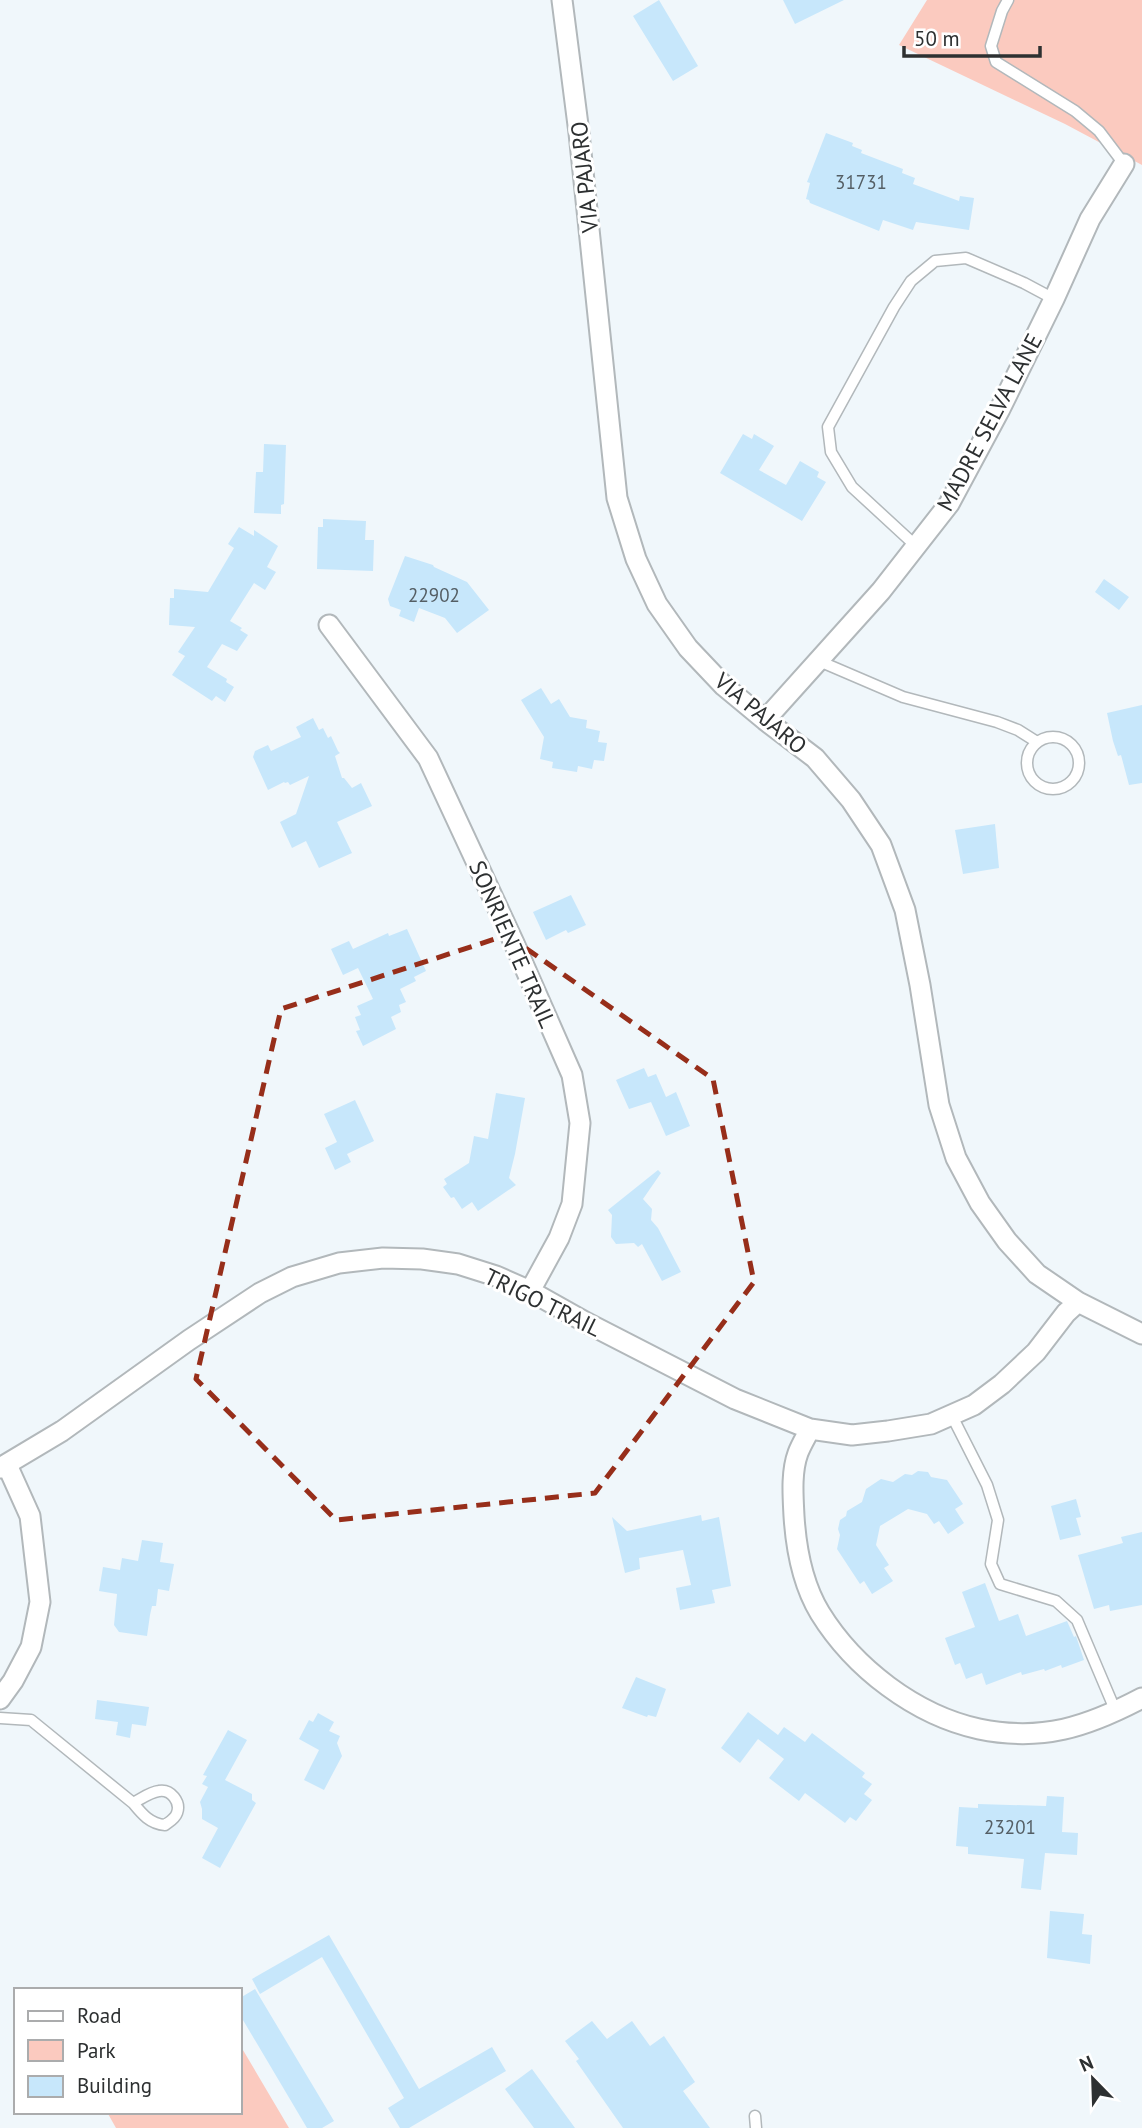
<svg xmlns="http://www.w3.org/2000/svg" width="1142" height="2128" viewBox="0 0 1142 2128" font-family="'PT Sans',sans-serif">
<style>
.green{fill:#fbcabf}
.building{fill:#c7e7fb}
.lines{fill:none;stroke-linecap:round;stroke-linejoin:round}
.lane-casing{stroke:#b2b8bb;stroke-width:13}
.street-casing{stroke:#b2b8bb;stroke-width:23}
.lane{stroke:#fff;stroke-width:10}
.street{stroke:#fff;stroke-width:19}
.marked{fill:none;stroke:#972e1a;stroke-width:5;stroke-dasharray:14 9;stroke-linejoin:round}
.labels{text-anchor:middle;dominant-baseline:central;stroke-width:6;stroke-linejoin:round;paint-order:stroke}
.number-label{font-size:19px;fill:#545e64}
.street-label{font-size:23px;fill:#2d3031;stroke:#fff}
</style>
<rect width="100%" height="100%" fill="#f0f7fb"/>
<!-- green -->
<path class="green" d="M927 0H1142V165L1065 124 899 45Z
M240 2045 289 2128H116L107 2112H240Z"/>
<!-- building -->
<path class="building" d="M659 0 698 66 673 81 633 16Z
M783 0H844L795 24Z
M826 133 853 143 852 146 862 150 861 153 903 169 902 173 915 178 913 184 959 201 960 196 974 198 969 230 916 222 913 230 883 220 879 231 810 203 809 200 806 199 810 183 807 182Z
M743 434 752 439 754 434 774 446 759 470 786 485 800 461 819 472 817 477 826 482 802 521 720 473Z
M264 444 286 445 284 504 281 505V514L254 513 256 472H263Z
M323 519 366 521 365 540H374L373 571 317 569 318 527H323Z
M239 527 254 536V530L278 546 267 567 276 572 265 590 254 583 230 621 242 628 240 630 248 635 237 651 222 644 207 667 227 679 226 682 234 687 225 702 216 696 212 701 172 675 185 656 178 652 195 627 169 625 170 598H174V589L208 592 234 548 228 544Z
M405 556 433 565 434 567 467 582 489 610 457 633 445 618 419 608 414 622 399 616 401 610 390 606 388 599Z
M1104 579 1129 597 1119 610 1095 592Z
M541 688 551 704 559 699 570 717 587 720 586 728 600 731 598 742 607 743 604 761 594 760 592 769 578 766 577 772 552 768 553 762 540 759 544 737 521 700Z
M1142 705V783L1129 785 1121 755 1118 756 1113 741 1107 713Z
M313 718 319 730 323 728 328 738 331 736 338 751 340 753 335 756 342 778H344L352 788 361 783 372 806 337 822 352 853 319 868 306 841 292 848 280 822 296 814 309 776 290 785 288 782 285 783 284 782 268 790 253 757 255 751 268 745 271 751 301 737 296 727Z
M995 824 999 868 963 874 955 830Z
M571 895 586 925 568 933 566 930 546 940 533 912Z
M407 929 426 971 414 977 416 981 400 989 406 1002 399 1005 401 1012 391 1017 396 1029 363 1046 356 1031 360 1030 355 1017 361 1015 357 1006 373 999 358 968 343 975 331 949 349 941 353 949 388 933 389 936Z
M644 1068 648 1077 656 1074 666 1097 676 1092 690 1126 666 1136 651 1102 629 1109 616 1080Z
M496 1093 525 1098 515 1154 509 1178 516 1185 478 1211 472 1202 462 1209 454 1197 451 1198 443 1187 447 1184 444 1179 469 1163 474 1136 488 1139Z
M355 1100 374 1141 347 1154 351 1162 335 1170 325 1148 337 1142 324 1114Z
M658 1170 661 1173 643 1199 652 1209 651 1220 658 1228 681 1272 662 1281 642 1244 638 1247 634 1243 616 1244 611 1237 612 1215 608 1210Z
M918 1471 928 1472 931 1477 947 1480 963 1504 955 1509 964 1523 948 1534 939 1521 934 1524 927 1514 908 1509 880 1526 876 1545 889 1565 884 1568 893 1581 872 1594 864 1581 860 1584 837 1549 840 1535 838 1529 840 1520 846 1516 847 1511 862 1502 866 1489 881 1479 893 1482 905 1474 912 1475Z
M1076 1499 1081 1517 1076 1518 1081 1535 1060 1540 1051 1506Z
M701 1515 702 1521 719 1517 731 1586 712 1590 715 1603 680 1610 676 1588 691 1585 683 1550 639 1558 640 1569 625 1573 612 1517 627 1531Z
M1142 1532V1605L1110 1611 1109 1605 1094 1609 1078 1555 1123 1543 1121 1537Z
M142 1540 163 1543 160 1562 174 1564 169 1591 158 1589 156 1606H152L150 1615 147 1636 119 1632 114 1625 117 1594 99 1591 103 1567 120 1570 122 1558 138 1561Z
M985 1583 999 1621 1018 1614 1026 1636 1067 1621 1074 1637 1076 1636 1084 1660 1062 1668 1061 1665 1045 1671 1044 1669 1022 1675 1021 1672 986 1685 982 1673 966 1679 960 1663 955 1665 945 1638 975 1627 962 1592Z
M636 1677 666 1689 656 1717 648 1715 647 1717 622 1708Z
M97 1700 149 1707 146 1726 132 1724 130 1738 116 1735 118 1722 95 1719Z
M748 1712 778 1735 784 1727 805 1742 812 1733 865 1773 862 1777 872 1784 864 1794 872 1800 856 1821 850 1817 845 1823 805 1793 799 1801 769 1778 784 1759 758 1739 740 1763 721 1748Z
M318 1713 334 1722 329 1731 340 1736 337 1743 342 1756 324 1790 304 1780 319 1750 299 1739 309 1720 313 1722Z
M228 1730 247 1740 225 1780 252 1794V1800L256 1803 220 1868 202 1858 218 1828 202 1819V1809L200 1802 208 1787 202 1784 207 1776 203 1775Z
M1047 1796 1064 1797 1062 1832 1078 1833 1077 1855 1045 1853 1041 1890 1021 1888 1024 1859 968 1854V1847L956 1846 959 1807 978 1808V1804L1046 1806Z
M1050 1911 1084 1914 1082 1934 1092 1935 1090 1964 1047 1958Z
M329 1935 419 2089 492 2047 506 2071 409 2128H400L388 2108 404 2098 322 1957 260 1994 252 1979Z
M255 1989 334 2121 322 2128H307L240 2015V1998Z
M592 2021 607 2039 632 2021 650 2046 664 2036 695 2082 683 2091 710 2128H623L576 2061 579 2059 565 2041Z
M532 2069 575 2128H534L505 2089Z"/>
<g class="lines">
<defs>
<path id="lane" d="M1008 0 1002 11 991 46 996 62 1075 111 1099 131 1124 164
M916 546 852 487 831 452 828 427 894 307 911 281 935 261 966 258 1024 283 1054 299
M819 661 903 697 997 722 1018 730 1037 742
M1027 763a26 26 0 1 1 52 0a26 26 0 1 1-52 0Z
M952 1416 987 1485 998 1520 991 1564 1000 1584 1056 1601 1077 1620 1116 1712
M0 1718 31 1720 133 1803C142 1814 150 1824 165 1825 169 1822 175 1819 177 1813 181 1802 171 1789 159 1791 150 1792 141 1799 133 1803
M755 2116 756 2128"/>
<path id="street" d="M562 0 579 133 617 498 636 559 657 604 688 648 724 686 765 720 815 758 851 800 881 845 905 910 920 985 939 1105 956 1158 980 1203 1007 1241 1037 1274 1078 1302 1142 1334
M329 625 428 758 514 943 572 1075 580 1123 572 1204 559 1238 530 1291
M765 720 881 591 949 504 1000 409 1054 299 1090 219 1124 164
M810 1429C806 1437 801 1445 798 1453 791 1472 793 1496 794 1516 796 1548 803 1585 820 1613 854 1668 915 1715 979 1729 1042 1742 1087 1727 1142 1698
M0 1468 62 1431 189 1340 260 1293 292 1277 339 1263 383 1258 422 1259 458 1264 496 1276 530 1291 587 1323 735 1399 810 1429 852 1435 888 1431 931 1424 974 1405 1002 1384 1036 1352 1066 1313 1078 1302
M0 1699 13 1681 31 1647 40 1602 30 1516 7 1465"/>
</defs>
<!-- lane casing -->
<use href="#lane" class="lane-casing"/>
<!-- street casing -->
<use href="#street" class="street-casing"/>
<!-- lane -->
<use href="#lane" class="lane"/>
<!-- street -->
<use href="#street" class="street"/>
</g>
<!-- marked area -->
<path class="marked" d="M507 935 713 1079 754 1282 595 1493 336 1520 196 1379 281 1009Z"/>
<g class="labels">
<!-- number labels -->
<g class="number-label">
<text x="861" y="182">31731</text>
<text x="434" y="595">22902</text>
<text x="1010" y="1827">23201</text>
</g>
<!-- street labels -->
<g class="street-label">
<text transform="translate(584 177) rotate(-96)">VIA PAJARO</text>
<text transform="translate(989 422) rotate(-62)">MADRE SELVA LANE</text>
<text transform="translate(761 713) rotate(40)">VIA PAJARO</text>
<text transform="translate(513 944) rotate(66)">SONRIENTE TRAIL</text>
<text transform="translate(543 1302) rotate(26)">TRIGO TRAIL</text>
</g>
</g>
<!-- legend -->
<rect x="14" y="1988" width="228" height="126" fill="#ffffff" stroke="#abacad" stroke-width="2"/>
<rect x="28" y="2011" width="35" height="10" fill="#ffffff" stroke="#abacad" stroke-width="2"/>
<text x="77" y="2023" font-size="21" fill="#2d3031">Road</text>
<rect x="28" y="2040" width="35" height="21" fill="#fbcabf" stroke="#abacad" stroke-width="2"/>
<text x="77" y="2058" font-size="21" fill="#2d3031">Park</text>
<rect x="28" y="2076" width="35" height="21" fill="#c7e7fb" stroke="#abacad" stroke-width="2"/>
<text x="77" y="2093" font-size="21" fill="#2d3031">Building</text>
<!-- north arrow -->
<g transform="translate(1093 2079) rotate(337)" stroke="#ffffff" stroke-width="5" paint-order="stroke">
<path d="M0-5L12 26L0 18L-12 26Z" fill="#2d3031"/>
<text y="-10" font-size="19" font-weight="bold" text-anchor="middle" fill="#2d3031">N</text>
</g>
<!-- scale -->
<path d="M904 46v10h136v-10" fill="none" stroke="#2d3031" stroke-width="3.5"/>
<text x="914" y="46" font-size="21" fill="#2d3031" stroke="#ffffff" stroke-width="5" paint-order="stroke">50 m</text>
</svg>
